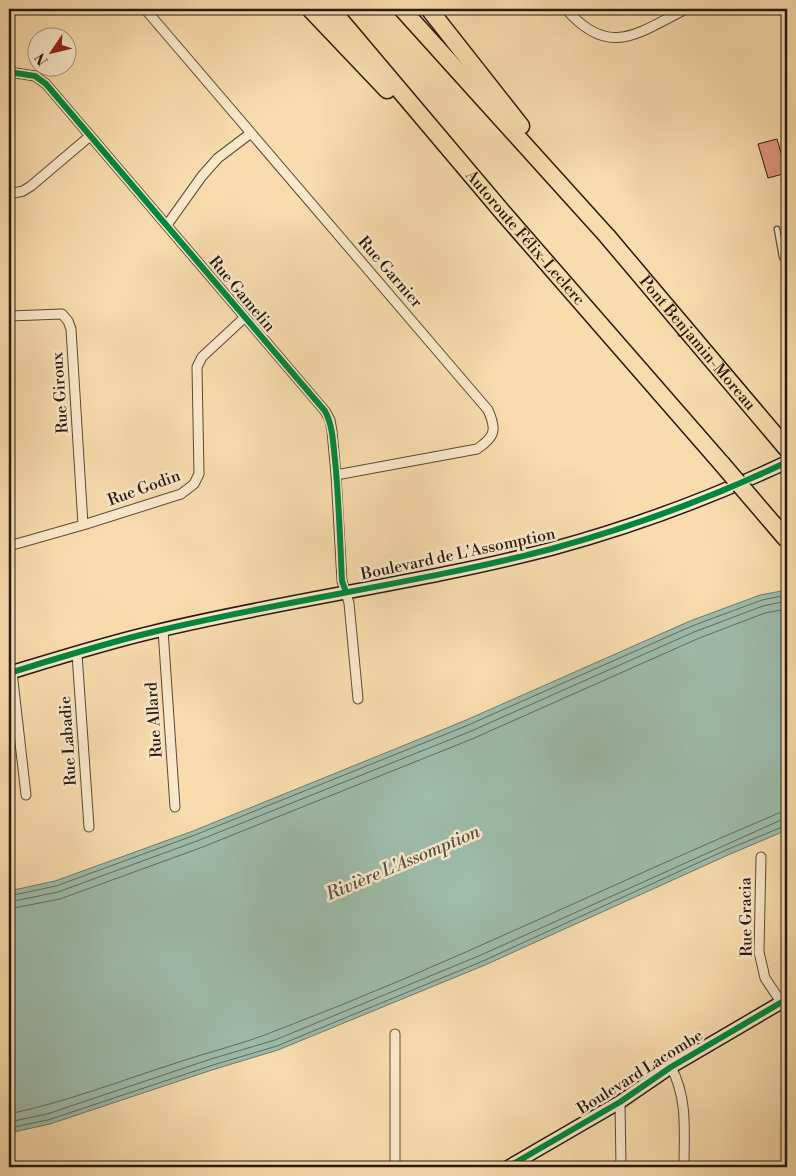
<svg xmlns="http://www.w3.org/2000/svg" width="796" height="1176" viewBox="0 0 796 1176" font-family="'Libre Bodoni',serif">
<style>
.water{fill:#9dbcab;stroke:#6d7b6d}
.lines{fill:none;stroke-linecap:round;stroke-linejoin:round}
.shore{stroke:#626a5e;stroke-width:1}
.building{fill:#e29581;stroke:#261910}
.lane-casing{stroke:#5a4a37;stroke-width:7}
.street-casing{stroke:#5a4a37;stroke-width:11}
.secondary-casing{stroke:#261910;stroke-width:15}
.highway-casing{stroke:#261910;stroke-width:19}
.lane{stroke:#fae8ca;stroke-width:4.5}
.street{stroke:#fae8ca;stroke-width:9}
.secondary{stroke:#fae8ca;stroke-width:12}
.highway{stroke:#f8dcad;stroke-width:16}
.highway-bridge-casing{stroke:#261910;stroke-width:19;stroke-linecap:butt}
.highway-bridge{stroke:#f8dcad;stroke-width:16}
.cycleway-casing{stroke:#fae8ca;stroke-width:9}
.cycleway{stroke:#00873e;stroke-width:6}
.labels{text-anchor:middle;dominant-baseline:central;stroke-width:5;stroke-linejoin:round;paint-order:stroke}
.street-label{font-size:16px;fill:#261910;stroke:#fae8ca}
.water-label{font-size:18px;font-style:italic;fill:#505246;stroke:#fae8ca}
</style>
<rect width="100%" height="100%" fill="#f8dcad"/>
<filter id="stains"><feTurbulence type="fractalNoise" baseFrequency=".004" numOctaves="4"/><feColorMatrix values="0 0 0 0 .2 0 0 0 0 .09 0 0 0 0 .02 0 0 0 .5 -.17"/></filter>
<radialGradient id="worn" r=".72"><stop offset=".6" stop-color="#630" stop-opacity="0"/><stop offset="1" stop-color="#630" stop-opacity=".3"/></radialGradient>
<!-- water -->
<path class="water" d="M787 590V830L728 855 485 965 278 1050 215 1069 50 1124 9 1133V891L55 881 193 831 464 721 690 621 760 595Z"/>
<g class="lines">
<!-- shore -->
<path class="shore" d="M9 896 56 886 195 835 466 726 692 626 762 600 787 595
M9 902 58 892 197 841 469 732 694 632 763 606 787 601
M9 909 60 899 200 848 472 739 697 639 765 613 787 609
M9 1114C66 1102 120 1081 176 1063 208 1052 243 1044 275 1031 447 966 610 884 779 813L787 812
M9 1122 47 1114 211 1059 275 1040 481 955 781 820 787 819
M9 1128 48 1120 213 1065 277 1046 483 961 726 850 787 825"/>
</g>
<!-- building -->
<path class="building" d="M777 139 787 173 768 178 758 144Z"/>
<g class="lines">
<defs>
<path id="lane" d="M777 229 782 257 787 263"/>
<path id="street" d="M145 9 488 410C497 430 495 437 477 449L336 475
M566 9C609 59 638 33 686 9
M9 72 35 76 46 84 325 411 330 420 332 431 336 475 342 581 349 603 358 699
M9 194 23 191 31 186 90 136
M167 225 202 176 218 158 251 133
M9 316 62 314 68 321 71 329 83 525
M9 546 83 525 181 494 194 484 199 474 197 367 202 357 244 318
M163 630 175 807
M77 654 89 827
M12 672 26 795
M761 857 759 952 765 978 781 1002
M395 1034V1167
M671 1067C688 1099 684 1132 684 1167
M620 1102 621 1167"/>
<path id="secondary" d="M9 673C55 659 106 643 153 632 285 600 420 583 551 549 632 527 711 498 787 462
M508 1167 620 1102 671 1067 787 999"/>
<g id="highway">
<path d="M310 9 387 90"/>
<path id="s1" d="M331 9 505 215 722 464"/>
<path id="s2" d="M402 9 607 236 787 449"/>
<path d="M429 9 521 126"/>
</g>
</defs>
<!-- lane casing -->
<use href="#lane" class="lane-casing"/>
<!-- street casing -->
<use href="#street" class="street-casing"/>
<!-- secondary casing -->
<use href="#secondary" class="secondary-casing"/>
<!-- highway casing -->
<use href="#highway" class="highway-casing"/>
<!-- lane -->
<use href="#lane" class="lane"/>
<!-- street -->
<use href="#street" class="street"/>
<!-- secondary -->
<use href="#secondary" class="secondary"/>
<!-- highway -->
<use href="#highway" class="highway"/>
<defs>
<path id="highway-bridge" d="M722 464 787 540"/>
</defs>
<!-- highway-bridge casing -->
<use href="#highway-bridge" class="highway-bridge-casing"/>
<!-- highway-bridge -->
<use href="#highway-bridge" class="highway-bridge"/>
<defs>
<path id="cycleway" d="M9 72 35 76 46 84 325 411C333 426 333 443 335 460 339 500 340 541 342 581L346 592
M9 673C55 659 106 643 153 632 285 600 420 583 551 549 632 527 711 498 787 462
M508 1167 620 1102 671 1067 787 999"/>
</defs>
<!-- cycleway casing -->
<use href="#cycleway" class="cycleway-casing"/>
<!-- cycleway -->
<use href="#cycleway" class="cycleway"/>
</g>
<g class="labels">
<!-- street labels -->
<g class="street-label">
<text stroke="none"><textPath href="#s1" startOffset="300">Autoroute Félix-Leclerc</textPath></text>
<text transform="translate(390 272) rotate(49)">Rue Garnier</text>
<text transform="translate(242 294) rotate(50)">Rue Gamelin</text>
<text stroke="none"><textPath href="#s2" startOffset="446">Pont Benjamin-Moreau</textPath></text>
<text transform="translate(60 393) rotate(-94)">Rue Giroux</text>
<text transform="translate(144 488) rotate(-20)">Rue Godin</text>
<text transform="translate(458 554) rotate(-12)">Boulevard de L'Assomption</text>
<text transform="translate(154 720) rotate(-94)">Rue Allard</text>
<text transform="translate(68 741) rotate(-94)">Rue Labadie</text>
<text transform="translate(746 917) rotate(-91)">Rue Gracia</text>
<text transform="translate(640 1072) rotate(-32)">Boulevard Lacombe</text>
</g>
<!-- water labels -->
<g class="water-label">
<text transform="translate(403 863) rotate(-23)">Rivière L'Assomption</text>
</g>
</g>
<!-- margin -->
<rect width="796" height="1176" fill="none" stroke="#f8dcad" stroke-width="30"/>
<rect x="10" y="10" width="776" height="1156" fill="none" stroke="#261910" stroke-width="2.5"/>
<rect x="15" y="15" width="766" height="1146" fill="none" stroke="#261910"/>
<!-- north arrow -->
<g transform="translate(52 52) rotate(235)"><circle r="24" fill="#fae8ca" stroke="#a59580"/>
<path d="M0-4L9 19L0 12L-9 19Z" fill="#8f2418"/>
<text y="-8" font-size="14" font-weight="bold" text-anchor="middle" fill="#261910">N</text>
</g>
<rect width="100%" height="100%" filter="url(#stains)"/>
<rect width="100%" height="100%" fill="url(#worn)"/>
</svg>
